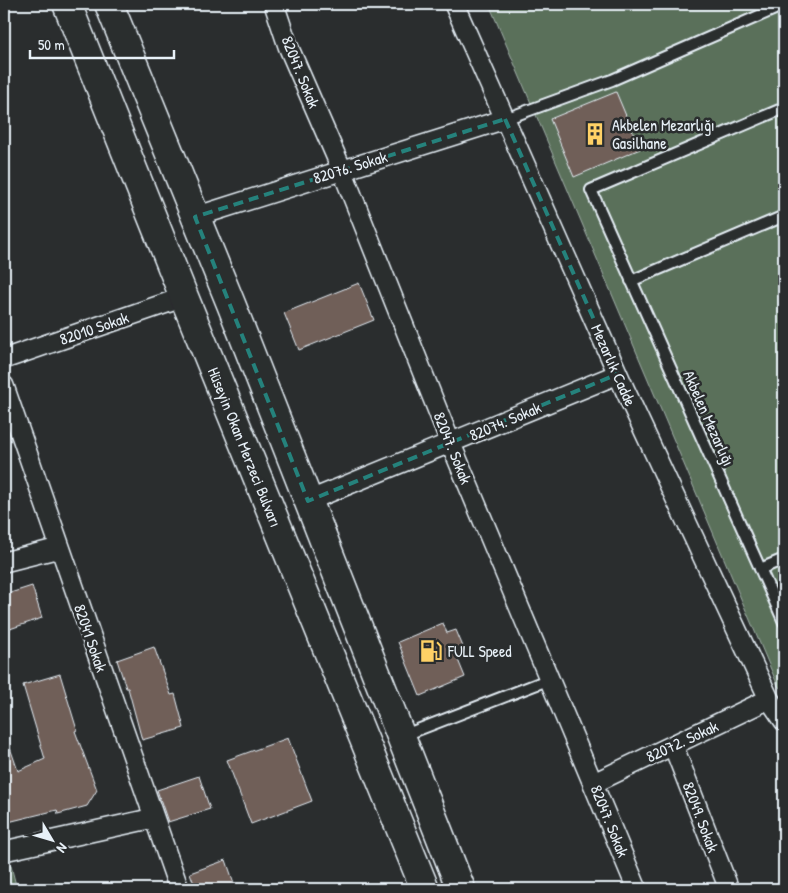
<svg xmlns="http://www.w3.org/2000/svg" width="788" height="893" viewBox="0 0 788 893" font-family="'Patrick Hand',sans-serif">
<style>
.green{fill:#5a6f5a;stroke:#a1b0a9}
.building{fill:#705e59;stroke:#e8f1f8}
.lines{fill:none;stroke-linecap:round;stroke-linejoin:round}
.lane-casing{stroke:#e8f1f8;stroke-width:14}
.street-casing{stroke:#e8f1f8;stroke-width:22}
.primary-casing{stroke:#e8f1f8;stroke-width:31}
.lane{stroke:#2a2d2e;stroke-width:10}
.street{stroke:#2a2d2e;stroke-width:19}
.primary{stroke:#2a2d2e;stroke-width:28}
.marked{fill:none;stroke:#25827c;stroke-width:4;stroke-dasharray:10 6;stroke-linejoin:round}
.labels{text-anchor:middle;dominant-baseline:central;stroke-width:5;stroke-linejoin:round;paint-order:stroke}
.street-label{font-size:16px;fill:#e8f1f8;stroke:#2a2d2e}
.poi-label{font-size:16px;fill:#e8f1f8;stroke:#2a2d2e;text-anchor:start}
</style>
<rect width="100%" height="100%" fill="#2a2d2e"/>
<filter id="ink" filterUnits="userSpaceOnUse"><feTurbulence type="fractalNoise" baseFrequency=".02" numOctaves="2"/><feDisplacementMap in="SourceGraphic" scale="10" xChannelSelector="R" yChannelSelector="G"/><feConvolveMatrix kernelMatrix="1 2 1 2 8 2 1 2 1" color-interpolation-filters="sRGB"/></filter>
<g filter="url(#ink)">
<!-- green -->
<path class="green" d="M489 4H784V691L778 686Z
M11 866 17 889H4V867Z"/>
<!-- building -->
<path class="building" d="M616 92 640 149 574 177 550 119Z
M359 283 374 320 299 350 284 313Z
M32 586 42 618 4 631V595Z
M443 623 447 633 456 630 466 654 456 655 465 677 420 696 398 642Z
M154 647 171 695 175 694 184 728 142 740 128 688H126L117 660Z
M60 674 77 730 75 731 97 790 87 806 58 814 57 810 4 823V736H6L18 771 45 759 23 685Z
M288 738 312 801 251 824 227 760Z
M199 776 210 809 168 822 157 790Z
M226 860 236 889H196L190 873Z"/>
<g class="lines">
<defs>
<path id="lane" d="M784 108 591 190 784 622
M505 119 612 80 784 5
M631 281 784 216
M760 569 784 559
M402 736 550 679"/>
<path id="street" d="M274 4 288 46 342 170 451 444 637 889
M454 4 625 390 769 699 784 721
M195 217 505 119
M4 359 184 297
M4 386 179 889
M308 501 618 374
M4 562 59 548
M673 745 729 889
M594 783 769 699
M4 851 154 818"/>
<path id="primary" d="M67 4 184 297 425 889
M109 4 231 304 461 889"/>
</defs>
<!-- lane casing -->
<use href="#lane" class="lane-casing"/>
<!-- street casing -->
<use href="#street" class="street-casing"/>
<!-- primary casing -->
<use href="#primary" class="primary-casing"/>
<!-- lane -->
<use href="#lane" class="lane"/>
<!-- street -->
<use href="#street" class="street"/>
<!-- primary -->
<use href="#primary" class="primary"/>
</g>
</g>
<!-- marked area -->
<path class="marked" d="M505 119 618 374 308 501 195 217Z"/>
<!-- icons -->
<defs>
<symbol id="building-bare" viewBox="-9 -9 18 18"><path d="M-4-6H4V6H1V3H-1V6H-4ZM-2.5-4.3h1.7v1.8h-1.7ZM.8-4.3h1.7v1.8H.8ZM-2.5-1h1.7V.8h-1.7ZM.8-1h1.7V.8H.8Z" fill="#ffd166" stroke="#2a2d2e" stroke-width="2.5" paint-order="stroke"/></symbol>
<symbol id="fuel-bare" viewBox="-9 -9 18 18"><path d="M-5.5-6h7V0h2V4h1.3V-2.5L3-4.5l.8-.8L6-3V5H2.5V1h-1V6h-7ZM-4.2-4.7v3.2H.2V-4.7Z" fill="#ffd166" stroke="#2a2d2e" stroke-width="2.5" paint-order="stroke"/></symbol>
</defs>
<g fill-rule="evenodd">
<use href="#building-bare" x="579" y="118" width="32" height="32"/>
<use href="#fuel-bare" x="415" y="635" width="32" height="32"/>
</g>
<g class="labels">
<!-- street labels -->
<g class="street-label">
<text transform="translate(301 72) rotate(68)">82047. Sokak</text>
<text transform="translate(350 167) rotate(-17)">82076. Sokak</text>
<text transform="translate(94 328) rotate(-19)">82010 Sokak</text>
<text transform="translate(614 365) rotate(66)">Mezarlık Cadde</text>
<text transform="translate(709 418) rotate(66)">Akbelen Mezarlığı</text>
<text transform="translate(505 421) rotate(-23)">82074. Sokak</text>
<text transform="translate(245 447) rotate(68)">Hüseyin Okan Merzeci Bulvarı</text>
<text transform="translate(453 448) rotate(68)">82047. Sokak</text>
<text transform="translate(91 638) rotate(71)">82041 Sokak</text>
<text transform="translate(682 741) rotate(-25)">82072. Sokak</text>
<text transform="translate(701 817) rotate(69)">82049. Sokak</text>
<text transform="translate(610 821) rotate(68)">82047. Sokak</text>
</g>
<!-- poi labels -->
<g class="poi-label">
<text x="612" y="125">Akbelen Mezarlığı<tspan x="612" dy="18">Gasilhane</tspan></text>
<text x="448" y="651">FULL Speed</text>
</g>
</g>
<!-- margin -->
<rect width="788" height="893" fill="none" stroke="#2a2d2e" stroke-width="20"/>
<rect x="10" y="10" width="768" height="873" fill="none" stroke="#e8f1f8" stroke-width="2" filter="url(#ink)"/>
<!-- north arrow -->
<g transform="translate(52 840) rotate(128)" stroke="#2a2d2e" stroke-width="4" paint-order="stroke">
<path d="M0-4L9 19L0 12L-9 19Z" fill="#e8f1f8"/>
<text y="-8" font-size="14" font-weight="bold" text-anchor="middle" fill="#e8f1f8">N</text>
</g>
<!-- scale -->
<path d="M30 50v8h144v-8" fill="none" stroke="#e8f1f8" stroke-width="2.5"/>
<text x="38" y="50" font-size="15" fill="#e8f1f8" stroke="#2a2d2e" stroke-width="4" paint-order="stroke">50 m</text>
</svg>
